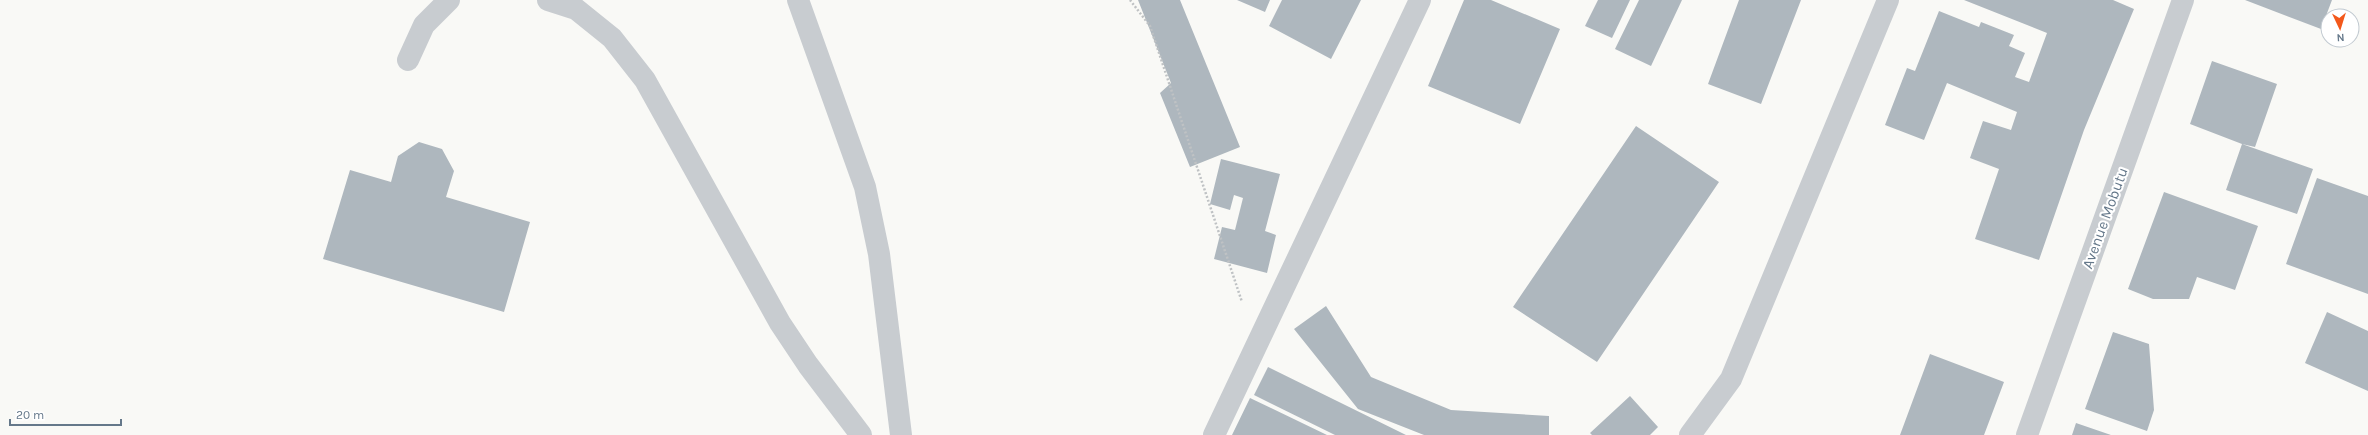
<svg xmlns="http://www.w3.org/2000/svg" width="2368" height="435" viewBox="0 0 2368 435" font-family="Karla,sans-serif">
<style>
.building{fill:#aeb7be}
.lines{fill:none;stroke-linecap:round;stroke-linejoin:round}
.path{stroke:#bfc2c4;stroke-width:2.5;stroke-dasharray:2 2;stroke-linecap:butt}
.minor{stroke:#c8ccd0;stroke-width:22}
.labels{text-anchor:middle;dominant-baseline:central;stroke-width:4;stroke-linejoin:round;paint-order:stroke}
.street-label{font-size:15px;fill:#65788a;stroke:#fff}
</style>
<rect width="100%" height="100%" fill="#f9f9f6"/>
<!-- building -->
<path class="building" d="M1138 0H1180L1240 147 1190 167 1160 93 1171 83Z
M1237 0H1270L1265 12Z
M1282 0H1361L1331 59 1269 26Z
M1464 0H1491L1560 29 1520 124 1428 86Z
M1598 0H1630L1612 38 1585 26Z
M1639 0H1682L1651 66 1615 49Z
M1739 0H1801L1761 104 1708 84Z
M1964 0H2113L2134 9 2084 130 2039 260 1975 239 1999 169 1970 158 1983 121 2011 130 2017 112 1947 83 1924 140 1885 125 1907 68 1915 71 1939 11 1979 27 1981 22 2014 35 2009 46 2025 53 2015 77 2029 82 2047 33Z
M2245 0H2332L2321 29Z
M2212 61 2277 84 2255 147 2242 144 2190 124Z
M1636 126 1719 182 1597 362 1513 307Z
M419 142 442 149 454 171 446 197 530 222 504 312 323 259 350 170 391 182 398 156Z
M2242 144 2313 169 2297 214 2226 190Z
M1221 159 1280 174 1265 231 1276 235 1267 273 1214 259 1222 227 1235 230 1243 198 1234 195 1230 210 1210 204Z
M2317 178 2368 196V294L2286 264Z
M2164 192 2258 226 2235 290 2197 277 2189 299H2153L2128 289Z
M1326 306 1371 377 1451 410 1549 416V435H1424L1358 409 1294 329Z
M2327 312 2368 331V391L2305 363Z
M2113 332 2149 344 2154 410 2147 431 2085 409Z
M1930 354 2004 382 1984 435H1900Z
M1268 367 1406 435H1335L1254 395Z
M1630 396 1658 427 1650 435H1592L1590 433Z
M1250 398 1327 435H1232Z
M2076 423 2111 435H2072Z"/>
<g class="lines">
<!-- path -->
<path class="path" d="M1130 0 1150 26 1242 302"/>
<!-- minor -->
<path class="minor" d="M548 0 576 9 612 38 645 80 780 323 808 365 861 435
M798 0 865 187 879 254 901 435
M408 60 424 25 449 0
M1214 435 1420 0
M1690 435 1731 379 1888 0
M2027 435 2183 0"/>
</g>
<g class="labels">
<!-- street labels -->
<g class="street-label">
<text transform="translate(2105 218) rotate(-70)">Avenue Mobutu</text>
</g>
</g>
<!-- north arrow -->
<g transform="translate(2340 28) rotate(176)"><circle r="19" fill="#ffffff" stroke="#c1c9d0"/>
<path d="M0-3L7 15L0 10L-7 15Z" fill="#f3581b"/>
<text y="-6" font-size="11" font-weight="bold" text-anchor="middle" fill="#65788a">N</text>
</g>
<!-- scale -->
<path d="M10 419v6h111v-6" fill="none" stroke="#65788a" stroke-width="2"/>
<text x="16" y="419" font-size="12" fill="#65788a" stroke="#ffffff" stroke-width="3" paint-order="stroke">20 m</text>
</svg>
